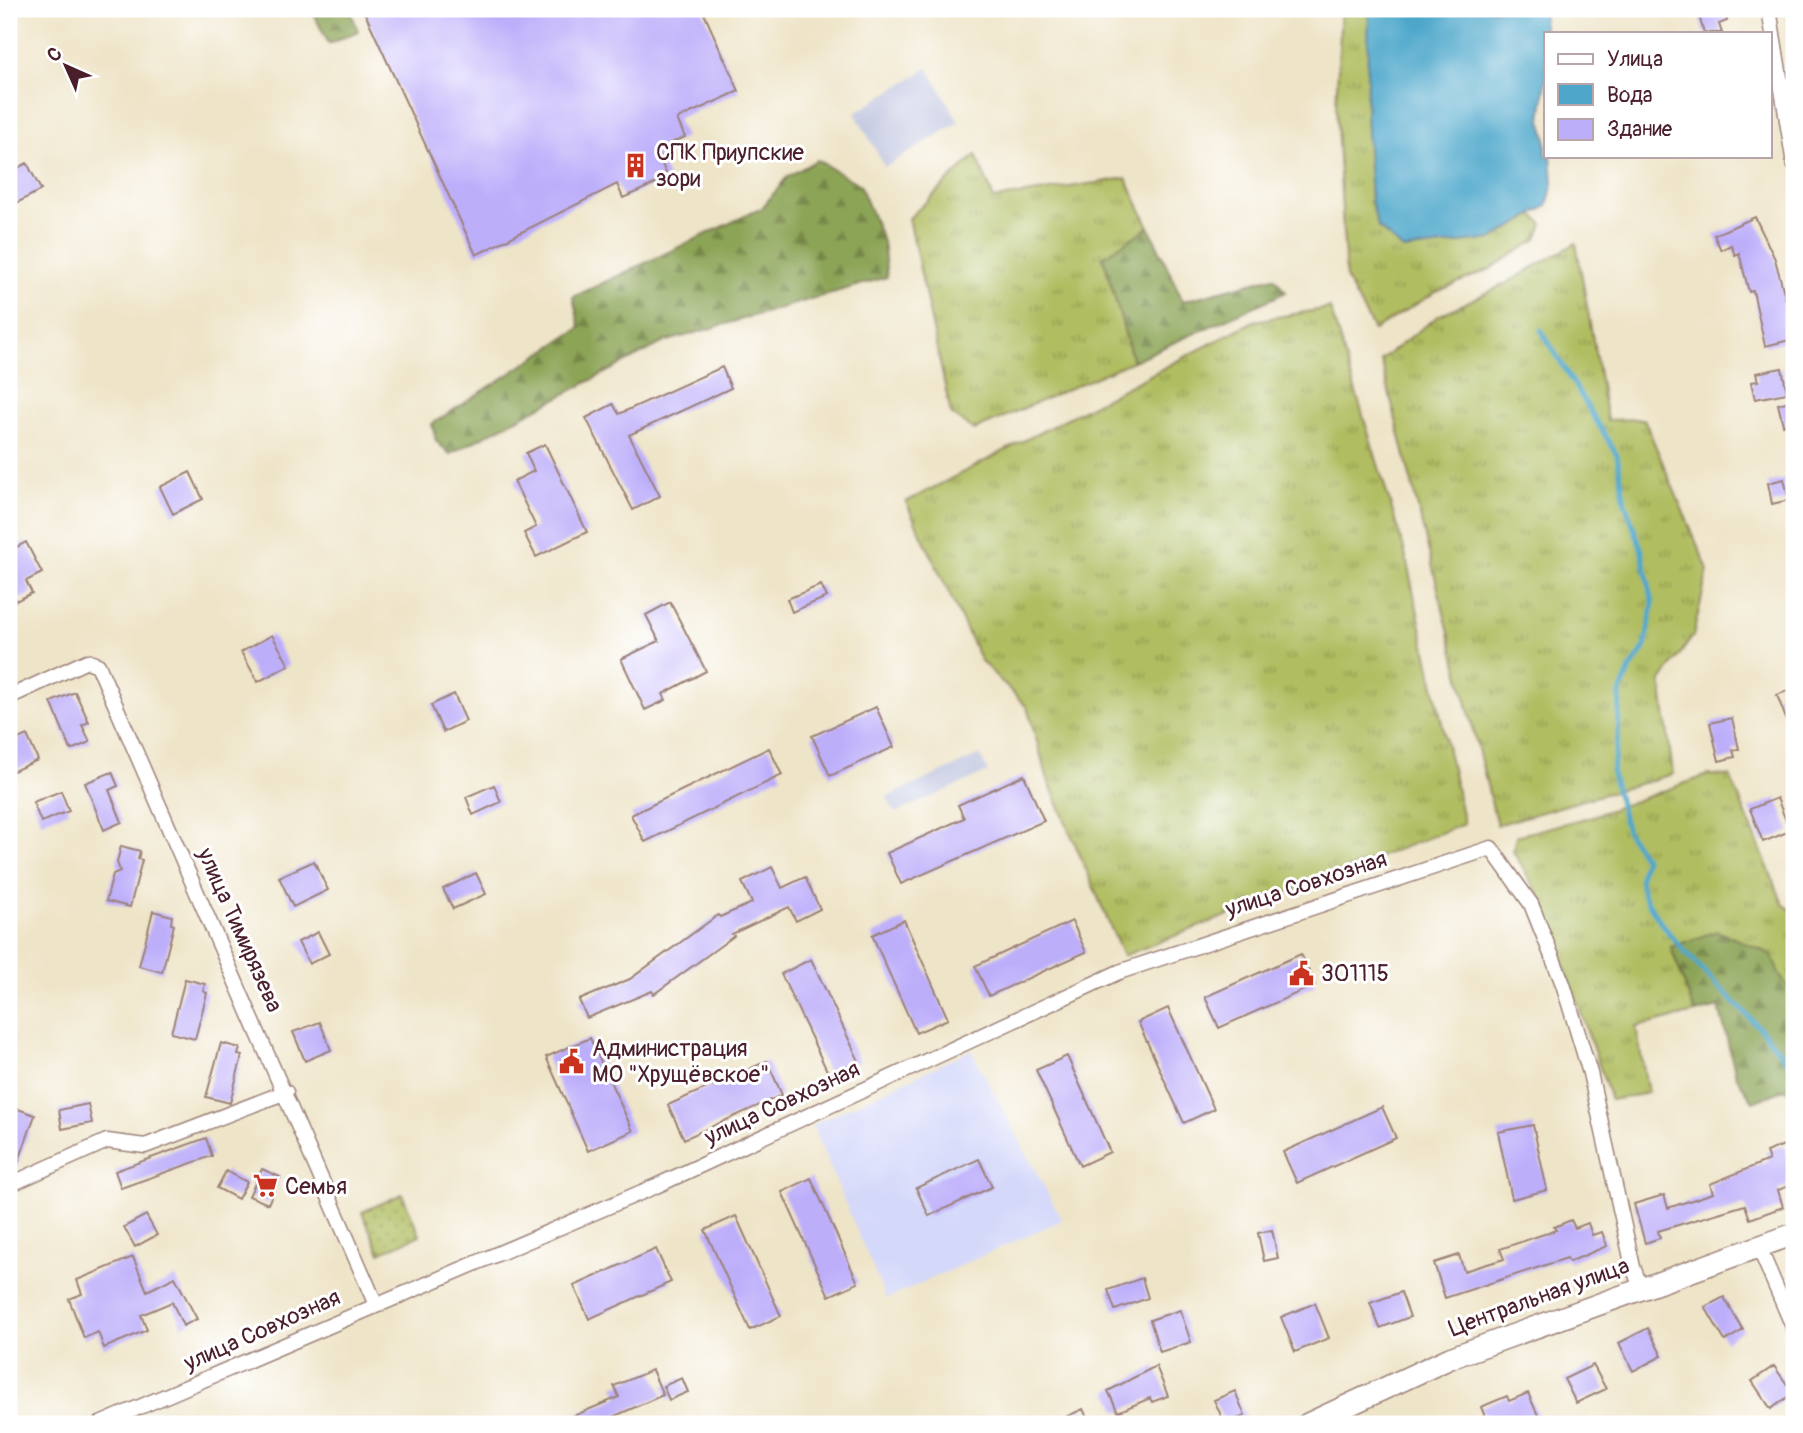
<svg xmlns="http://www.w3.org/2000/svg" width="1803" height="1433" viewBox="0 0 1803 1433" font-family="Pangolin,sans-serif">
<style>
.built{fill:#d4d8f9}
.industrial{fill:#bdc3de}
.grass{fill:url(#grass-tufts);stroke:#7d6e46;stroke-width:2}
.forest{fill:url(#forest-firs);stroke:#6b6240;stroke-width:2}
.park{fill:url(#park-dots);stroke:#7d6e46;stroke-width:2}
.water{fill:#4ea7cb;stroke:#4c637b;stroke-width:2}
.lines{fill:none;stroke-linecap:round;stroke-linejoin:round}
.stream{stroke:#4ea7cb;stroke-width:5}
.building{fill:#bdaefa}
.minor-casing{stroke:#9c8279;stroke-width:17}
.secondary-casing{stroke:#9c8279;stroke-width:24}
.minor{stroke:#fff;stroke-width:14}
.secondary{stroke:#fff;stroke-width:21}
.labels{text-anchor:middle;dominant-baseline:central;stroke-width:6;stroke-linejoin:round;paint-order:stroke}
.poi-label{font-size:23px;fill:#4a1f2b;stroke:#fff;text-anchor:start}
.street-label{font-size:23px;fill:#4a1f2b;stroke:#fff}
</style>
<defs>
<pattern id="grass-tufts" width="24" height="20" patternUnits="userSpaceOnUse" patternTransform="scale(1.75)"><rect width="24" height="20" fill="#b0bd60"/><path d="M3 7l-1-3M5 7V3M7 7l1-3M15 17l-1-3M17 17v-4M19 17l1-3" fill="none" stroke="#91994f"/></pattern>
<pattern id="forest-firs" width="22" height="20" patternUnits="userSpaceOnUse" patternTransform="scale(1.75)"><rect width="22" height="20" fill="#8ca456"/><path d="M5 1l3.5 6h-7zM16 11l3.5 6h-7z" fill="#748547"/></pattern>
<pattern id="park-dots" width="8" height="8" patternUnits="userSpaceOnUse" patternTransform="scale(1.75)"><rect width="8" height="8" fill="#b0bd60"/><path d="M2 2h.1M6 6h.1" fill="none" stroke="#91994f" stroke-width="1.8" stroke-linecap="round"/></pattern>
</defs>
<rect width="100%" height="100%" fill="#fff"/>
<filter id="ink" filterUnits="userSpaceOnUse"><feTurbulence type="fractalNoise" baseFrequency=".0143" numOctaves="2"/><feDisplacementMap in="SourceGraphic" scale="14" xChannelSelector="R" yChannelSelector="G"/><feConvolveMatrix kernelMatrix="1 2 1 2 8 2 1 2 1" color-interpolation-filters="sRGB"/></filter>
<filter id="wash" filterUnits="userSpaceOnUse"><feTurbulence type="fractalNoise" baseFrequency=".00686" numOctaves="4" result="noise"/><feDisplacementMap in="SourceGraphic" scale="28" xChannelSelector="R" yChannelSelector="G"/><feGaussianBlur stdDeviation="1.57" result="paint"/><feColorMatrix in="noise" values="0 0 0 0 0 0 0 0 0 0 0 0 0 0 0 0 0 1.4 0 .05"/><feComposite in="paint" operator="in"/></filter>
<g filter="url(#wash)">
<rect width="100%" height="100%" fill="#eee4c7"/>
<!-- built -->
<path class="built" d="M971 1050 1062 1220 886 1299 812 1125Z"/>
<!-- industrial -->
<path class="industrial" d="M928 68 959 122 885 167 855 113Z
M980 755 988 772 895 813 887 797Z"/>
<!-- grass -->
<path class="grass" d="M1341 9H1369L1403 250 1492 239 1533 215 1543 224 1537 239 1490 269 1436 292 1374 330 1346 279 1336 107Z
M976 155 994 199 1126 178 1149 227 1103 257 1133 361 974 430 951 414 909 218Z
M1576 243 1607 420 1644 419 1708 570 1693 636 1661 681 1673 774 1497 825 1381 360 1438 316 1505 284Z
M1330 308 1404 549 1464 824 1123 956 1049 783 1027 707 981 661 906 502 1254 321Z
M1708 775 1730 776 1783 904 1794 912V994L1780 976 1770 954 1671 947 1695 1013 1636 1027 1648 1093 1611 1100 1542 900 1513 851 1516 836 1593 816Z"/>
<!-- forest -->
<path class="forest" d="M311 9H350L358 31 329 44Z
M817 160 860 185 883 242 887 277 664 342 450 454 436 441 432 424 580 328 573 297 762 208 787 177Z
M1149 227 1183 301 1274 277 1286 292 1133 361 1103 257Z
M1717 931 1771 954 1780 976 1794 994V1097L1786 1089 1753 1102 1736 1075 1719 1007 1695 1013 1671 947Z"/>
<!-- park -->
<path class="park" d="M402 1194 420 1235 380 1253 362 1212Z"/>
<!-- water -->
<path class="water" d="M1369 9H1543L1546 78 1541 120 1546 137V156H1551L1553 183 1547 206 1492 239 1403 250 1378 227 1371 201 1366 115Z"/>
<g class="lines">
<!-- stream -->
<path class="stream" d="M1541 330 1617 455 1625 503 1641 548 1653 603 1645 647 1630 669 1620 693 1618 736 1612 773 1627 832 1645 859C1640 872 1638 882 1644 895 1679 962 1752 1008 1794 1071"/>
</g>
<g id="blocks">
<!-- building -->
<path class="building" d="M363 9H702L739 91 677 119 685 137 656 150 668 178 623 198 617 184 476 255Z
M1724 9 1727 21 1719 24 1722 33H1704L1699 16Z
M27 163 41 190 15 204 9 192V173Z
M1755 217 1775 259 1787 304 1792 302 1794 313V339L1765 346 1753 291 1749 292 1739 253 1735 255 1731 245 1721 250 1714 235Z
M722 367 731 388 629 435 660 496 633 510 586 418 613 404 619 414Z
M1782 368 1787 393 1755 399 1751 382 1758 381 1756 373Z
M1794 400V422L1783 425 1778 404Z
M545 444 587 532 536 557 524 533 536 527 514 481 534 471 526 453Z
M190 472 203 499 173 514 160 487Z
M1784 479 1789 500 1772 504 1768 483Z
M26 542 42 573 26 581 32 593 16 601 9 585V551Z
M821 585 827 597 792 612 787 599Z
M670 602 706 671 663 694 666 700 645 710 621 659 659 641 646 615Z
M272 635 289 665 258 682 241 652Z
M1794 688V737H1793L1777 695Z
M75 692 89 722 82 725 90 742 71 750 51 702Z
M454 694 466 721 443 732 431 705Z
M876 707 894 747 830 776 812 736Z
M1732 718 1739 749 1733 750 1735 757 1719 761 1710 723Z
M27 735 38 760 9 773V743Z
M769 748 782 775 645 842 631 815Z
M112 772 118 786 109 790 122 822 104 830 85 783Z
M1024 775 1044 821 901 884 887 853 964 818 958 805Z
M494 785 501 802 473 815 466 797Z
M61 791 69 811 41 822 33 802Z
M1777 798 1790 831 1763 842 1750 809Z
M121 846 140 851 138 859 142 860 130 907 106 901 113 874 120 871 117 862Z
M314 861 328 890 293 907 279 877Z
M772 867 782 888 805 877 820 909 796 921 789 907 732 934 734 936 654 994 652 991 587 1018 579 1000 630 979 718 915 720 917 752 903 742 882Z
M476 873 486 894 453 909 443 889Z
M153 911 172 916 171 924 174 925 162 972 139 966Z
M904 920 948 1019 916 1033 872 935Z
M1072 921 1086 952 989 996 975 966Z
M318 932 329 954 309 964 298 942Z
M1301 954 1315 985 1219 1028 1205 997Z
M811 959 859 1061 829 1075 781 974Z
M185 979 205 984 203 991 207 993 195 1039 171 1033Z
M1168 1008 1214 1109 1184 1123 1138 1022Z
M320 1022 331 1050 305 1061 293 1032Z
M590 1038 633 1131 588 1151 546 1057Z
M221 1043 240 1048 238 1055 242 1056 230 1103 206 1097Z
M1067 1056 1110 1152 1080 1166 1036 1070Z
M767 1061 782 1095 684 1139 668 1105Z
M88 1104 92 1123 62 1129 59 1110Z
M1382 1107 1396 1138 1297 1183 1283 1152Z
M15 1108 35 1115 15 1172 9 1175V1126Z
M1533 1125 1547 1190 1512 1199 1498 1132Z
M206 1138 212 1156 121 1188 115 1171Z
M1784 1145 1794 1170V1184L1778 1190 1783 1207 1750 1219 1745 1205 1658 1231 1660 1238 1645 1243 1634 1204 1664 1195 1668 1208 1713 1193 1710 1184 1769 1160 1766 1152Z
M979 1159 992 1187 929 1216 916 1188Z
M262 1169 280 1177 268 1204 249 1196Z
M226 1171 247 1182 238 1199 217 1188Z
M811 1178 858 1283 829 1296 782 1192Z
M146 1215 157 1235 135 1247 124 1227Z
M736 1216 781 1316 750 1330 705 1230Z
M1571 1220 1575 1228 1588 1223 1592 1235 1602 1232 1607 1246 1569 1262 1567 1258 1445 1298 1434 1263 1459 1255 1464 1271 1504 1259 1500 1249 1556 1230 1554 1227Z
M1272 1230 1278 1258 1264 1261 1258 1233Z
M656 1249 671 1282 589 1319 574 1286Z
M133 1257 147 1291 175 1277 197 1319 183 1326 172 1302 141 1315 147 1330 104 1348 98 1332 84 1338 69 1299 82 1294 77 1280Z
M1142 1278 1148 1298 1115 1310 1108 1290Z
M1401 1292 1410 1317 1380 1328 1370 1303Z
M1724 1297 1743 1330 1725 1341 1705 1307Z
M1315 1303 1329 1338 1295 1352 1281 1317Z
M1180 1310 1191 1342 1160 1352 1150 1320Z
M1648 1328 1662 1356 1633 1371 1619 1343Z
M1593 1365 1606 1389 1576 1403 1564 1379Z
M1156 1366 1168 1396 1152 1402 1150 1398 1118 1412 1108 1391Z
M1774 1366 1793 1393 1771 1409 1752 1381Z
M652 1370 663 1395 608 1419 611 1424H554L619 1397 614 1386Z
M682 1378 688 1392 669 1400 663 1386Z
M1235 1391 1245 1416 1225 1424 1214 1400Z
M1528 1393 1542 1424H1488L1481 1407 1507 1396 1509 1401Z
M1083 1409 1090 1424H1050Z"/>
</g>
</g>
<g filter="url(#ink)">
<use href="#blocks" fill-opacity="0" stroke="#9c8279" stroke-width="2"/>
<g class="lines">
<defs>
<path id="minor" d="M1769 9 1794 164
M9 697 87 661 98 665 376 1305
M9 1185 107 1141 145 1146 286 1092
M1758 1245 1794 1329
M100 1424 656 1186 1119 972 1491 848 1531 904 1563 984 1590 1073 1633 1267 1641 1288"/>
<path id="secondary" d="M1308 1424 1450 1358 1794 1234"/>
</defs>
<!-- minor casing -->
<use href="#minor" class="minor-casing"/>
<!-- secondary casing -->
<use href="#secondary" class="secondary-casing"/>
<!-- minor -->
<use href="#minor" class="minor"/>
<!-- secondary -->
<use href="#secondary" class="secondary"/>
</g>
</g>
<!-- icons -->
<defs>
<symbol id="building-bare" viewBox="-9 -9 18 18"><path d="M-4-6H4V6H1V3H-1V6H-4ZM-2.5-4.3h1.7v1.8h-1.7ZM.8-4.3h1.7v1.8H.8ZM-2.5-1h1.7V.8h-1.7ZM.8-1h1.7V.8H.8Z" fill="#c8321e" stroke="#fff" stroke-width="2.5" paint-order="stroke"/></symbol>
<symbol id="civic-bare" viewBox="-9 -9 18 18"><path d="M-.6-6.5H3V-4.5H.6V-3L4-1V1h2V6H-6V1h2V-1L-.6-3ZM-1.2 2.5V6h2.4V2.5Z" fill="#c8321e" stroke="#fff" stroke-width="2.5" paint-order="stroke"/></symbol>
<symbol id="supermarket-bare" viewBox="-9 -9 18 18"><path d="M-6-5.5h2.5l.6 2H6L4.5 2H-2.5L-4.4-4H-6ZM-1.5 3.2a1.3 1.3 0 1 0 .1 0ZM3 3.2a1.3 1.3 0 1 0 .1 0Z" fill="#c8321e" stroke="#fff" stroke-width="2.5" paint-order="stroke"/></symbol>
</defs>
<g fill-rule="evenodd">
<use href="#building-bare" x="618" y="148" width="35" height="35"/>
<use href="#civic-bare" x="1284" y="956" width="35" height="35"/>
<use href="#civic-bare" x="554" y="1044" width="35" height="35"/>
<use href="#supermarket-bare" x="248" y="1168" width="35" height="35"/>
</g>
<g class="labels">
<!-- poi labels -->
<g class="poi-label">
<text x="656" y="152">СПК Приупские<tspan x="656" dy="26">зори</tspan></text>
<text x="1321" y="973">301115</text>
<text x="592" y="1048">Администрация<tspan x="592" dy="26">МО "Хрущёвское"</tspan></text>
<text x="285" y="1186">Семья</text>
</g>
<!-- street labels -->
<g class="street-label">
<text transform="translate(1306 884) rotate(-18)">улица Совхозная</text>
<text transform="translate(240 930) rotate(66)">улица Тимирязева</text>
<text transform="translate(782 1103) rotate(-25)">улица Совхозная</text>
<text transform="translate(1539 1297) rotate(-20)">Центральная улица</text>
<text transform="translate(262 1330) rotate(-24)">улица Совхозная</text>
</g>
</g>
<!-- margin -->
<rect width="1803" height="1433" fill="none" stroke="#fff" stroke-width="35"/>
<!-- legend -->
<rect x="1544" y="32" width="228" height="126" fill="#ffffff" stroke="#b7a5aa" stroke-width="2"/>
<rect x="1558" y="54" width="35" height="10" fill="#ffffff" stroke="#b7a5aa" stroke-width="2"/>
<text x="1607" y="66" font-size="21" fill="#4a1f2b">Улица</text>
<rect x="1558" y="84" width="35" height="21" fill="#4ea7cb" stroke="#b7a5aa" stroke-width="2"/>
<text x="1607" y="102" font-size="21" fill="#4a1f2b">Вода</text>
<rect x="1558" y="119" width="35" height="21" fill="#bdaefa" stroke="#b7a5aa" stroke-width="2"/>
<text x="1607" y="136" font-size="21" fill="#4a1f2b">Здание</text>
<!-- north arrow -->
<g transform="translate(66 66) rotate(315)" stroke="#ffffff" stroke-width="5" paint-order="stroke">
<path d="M0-5L12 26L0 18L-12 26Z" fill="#4a1f2b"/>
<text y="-10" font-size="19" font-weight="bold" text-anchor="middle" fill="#4a1f2b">С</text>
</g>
</svg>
